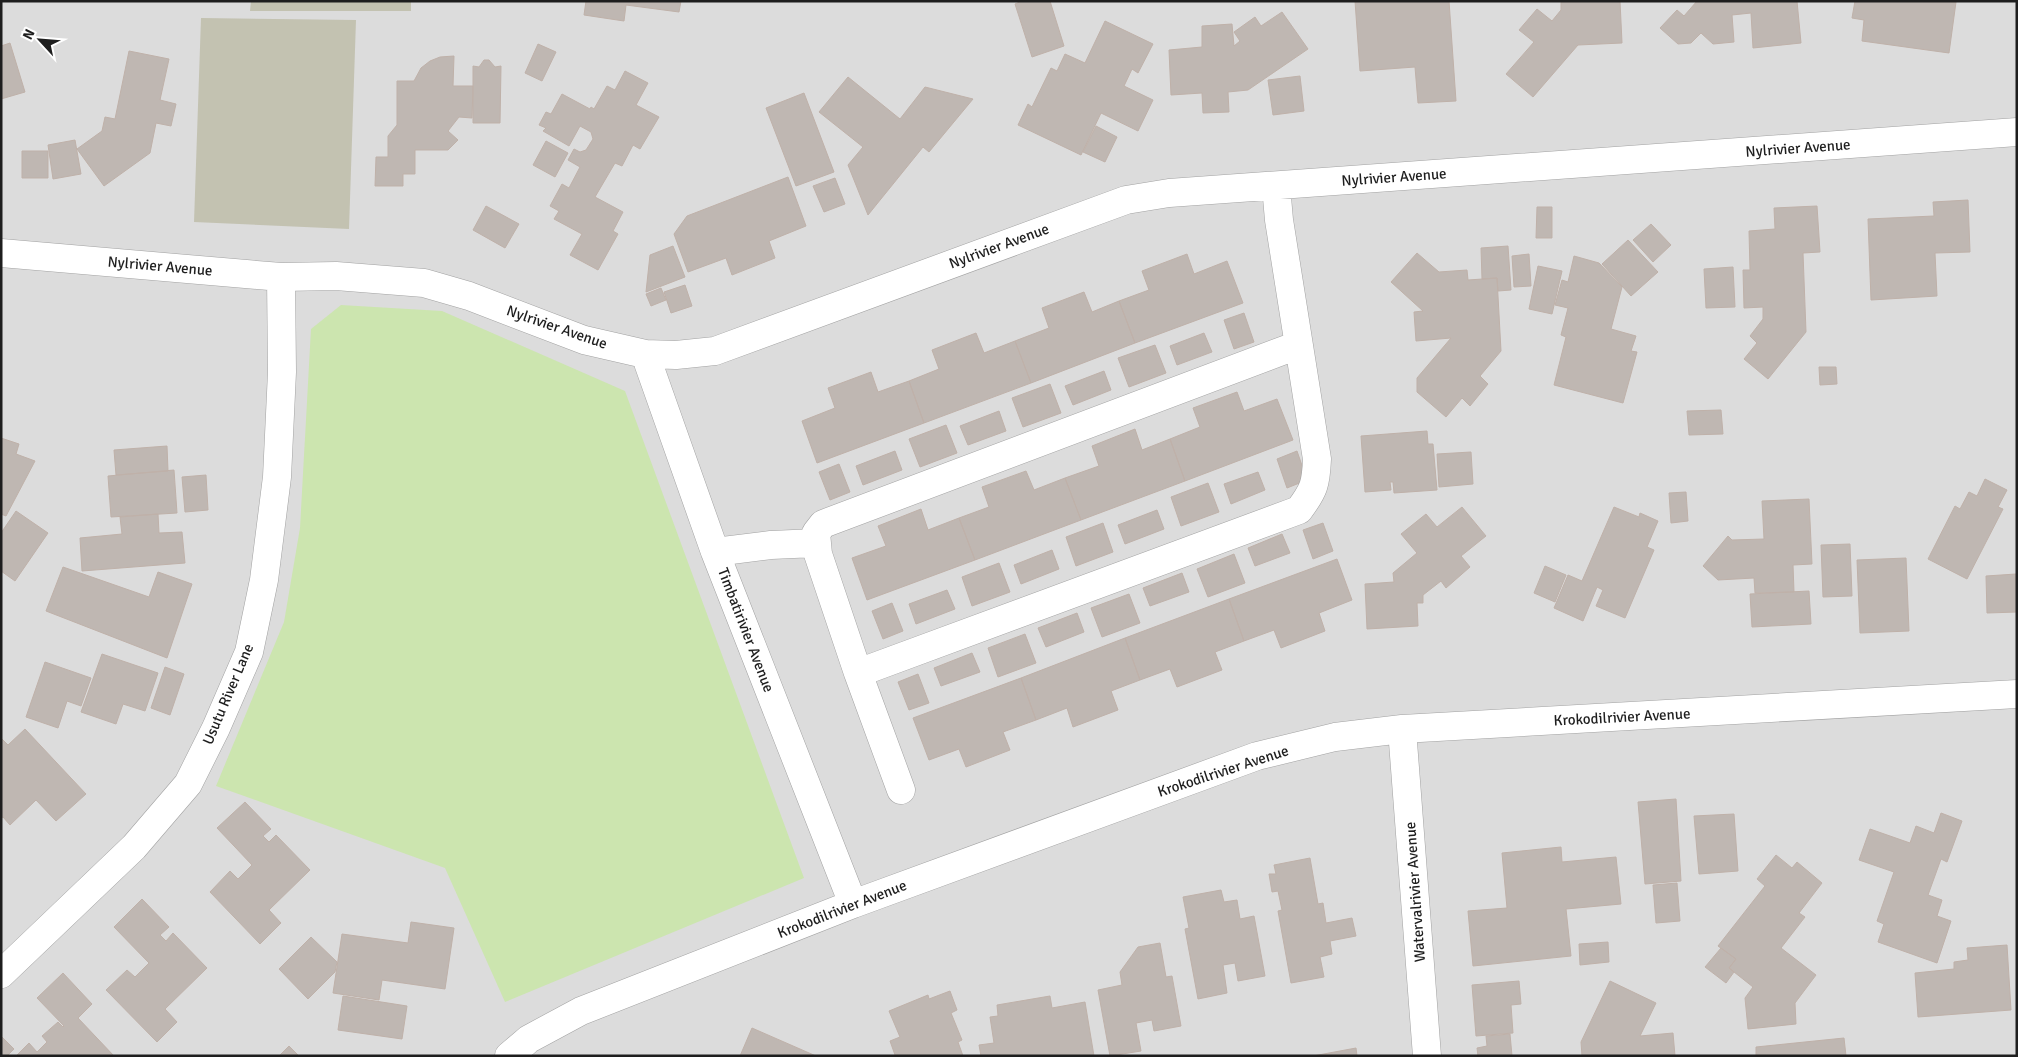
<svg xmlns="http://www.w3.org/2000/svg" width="2018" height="1057" viewBox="0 0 2018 1057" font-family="Signika,sans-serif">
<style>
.residential{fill:#dcdcdc}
.construction{fill:#c3c2b1}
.grass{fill:#cce5af}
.building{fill:#bfb7b2;stroke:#bfb1a9}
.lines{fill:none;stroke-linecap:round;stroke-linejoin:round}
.street-casing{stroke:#a2a2a2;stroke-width:29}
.street{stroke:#fff;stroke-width:28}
.labels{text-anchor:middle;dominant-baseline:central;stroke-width:4;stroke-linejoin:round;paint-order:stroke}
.street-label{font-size:15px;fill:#1e1e1e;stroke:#fff}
</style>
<rect width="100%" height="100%" fill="#efebe5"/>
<!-- residential -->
<path class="residential" d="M1 1H2017V1056H1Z"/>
<!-- construction -->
<path class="construction" d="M251 1H411V11H250Z
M201 18 356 20 349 229 194 222Z"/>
<!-- grass -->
<path class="grass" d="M341 305 442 311 625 391 804 878 505 1002 445 868 216 786 284 622 300 528 311 329Z"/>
<!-- building -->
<path class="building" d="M586 1H681L679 12 626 5 624 21 584 15Z
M1022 1H1050L1064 46 1032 57 1015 4Z
M1355 1H1449L1456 101 1418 103 1415 67 1360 71Z
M1620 1 1622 43 1578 45 1533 97 1506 74 1534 42 1519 30 1537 9 1552 21 1561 10V2Z
M1697 1H1797L1801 43 1753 48 1751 13 1732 15 1734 42 1713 44 1701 33 1691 43 1678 44 1660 28 1677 10 1684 16Z
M1855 1 1956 2 1949 53 1862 41 1864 20 1852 18Z
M1282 12 1308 49 1248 90 1228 92 1229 112 1203 113 1202 93 1171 95 1169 50 1202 47V26L1232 24 1234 46 1240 41 1234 32 1255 17 1261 26Z
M1105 21 1153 44 1138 73 1132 69 1124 86 1153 100 1138 131 1101 113 1081 155 1018 125 1028 104 1032 107 1051 68 1057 71 1065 54 1085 63Z
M10 43 25 92 1 99V46Z
M538 44 556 52 542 81 525 73Z
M129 51 169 59 160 100 176 104 171 126 156 123 150 153 104 186 77 149 102 131 105 117 115 119Z
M454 56 453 86H473L472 118 459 117 448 131 458 140 448 150H415V174H403V186H375L376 157H388V136L397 125V81H414L421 68 430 61 440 57Z
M484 60H489L495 67 501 66 500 123H473V66L479 67Z
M625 71 648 83 636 105 659 117 640 149 633 145 622 166 615 163 595 197 623 212 613 231 618 234 598 270 570 255 582 234 554 219 559 211 550 206 562 184 569 188 580 167 568 160 574 149 580 152 586 150 593 139 591 132 580 126 569 146 543 131 546 128 539 125 546 112 551 114 562 94 590 109 591 107 594 109 607 86 615 90Z
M1300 76 1304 111 1273 115 1268 80Z
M848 77 900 119 925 87 973 99 929 152 923 147 868 215 848 165 863 147 819 112Z
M804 93 834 172 796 186 766 108Z
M1096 126 1117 137 1105 162 1083 152Z
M75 140 81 174 53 179 48 145Z
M546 141 568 153 555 177 533 165Z
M22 151H48V178H22Z
M788 177 806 226 769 241 775 258 732 275 726 258 688 272 674 234 687 216Z
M835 178 845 204 824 212 813 186Z
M1968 200 1970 252 1935 253 1937 296 1871 300 1868 219 1934 216 1933 202Z
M486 206 519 224 505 248 473 230Z
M1817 206 1820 252 1803 253 1806 332 1768 379 1744 359 1757 343 1750 336 1763 319V307L1744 308 1743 270H1750L1749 231 1775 229 1774 208Z
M1537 207H1552V238H1536Z
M1651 224 1671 245 1653 262 1633 240Z
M1628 240 1658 272 1631 296 1602 264Z
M673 246 685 277 646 292 650 255Z
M1508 246 1511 290 1498 291 1497 278 1482 279 1481 248Z
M1417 253 1439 272 1467 270 1468 280 1497 278 1501 351 1480 376 1488 384 1470 406 1462 398 1446 417 1417 392V378L1451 338 1416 341 1414 312 1423 311 1391 282Z
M1187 254 1194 274 1227 261 1243 303 1135 343 1119 301 1149 290 1142 271Z
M1529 254 1531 286 1514 287 1512 256Z
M1574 256 1599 263 1622 287 1611 329 1636 336 1631 351 1637 352 1623 403 1554 385 1566 337 1561 335 1568 308 1555 305 1562 280 1568 282Z
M1538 266 1562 271 1552 314 1529 309Z
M1733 267 1735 307 1706 308 1704 269Z
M685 285 692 306 671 313 664 292Z
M661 288 666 300 651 306 646 294Z
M1084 292 1092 312 1119 301 1135 343 1031 383 1015 341 1049 328 1042 308Z
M1244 313 1254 342 1234 349 1224 320Z
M976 333 984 353 1015 341 1031 383 924 423 909 381 939 369 932 350Z
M1204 333 1212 352 1177 365 1170 346Z
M1155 345 1166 373 1129 387 1118 358Z
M1819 367H1836L1837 384 1820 385Z
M1104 371 1111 390 1073 405 1065 386Z
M871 372 878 392 909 381 924 423 817 463 802 421 835 408 828 388Z
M1050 384 1061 413 1023 427 1012 398Z
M1237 392 1244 411 1277 399 1293 440 1185 481 1170 439 1200 427 1193 408Z
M1721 410 1723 434 1689 435 1687 411Z
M999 411 1006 431 968 445 960 426Z
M946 425 957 453 920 467 909 439Z
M1135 429 1142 450 1170 439 1185 481 1081 520 1065 478 1099 466 1092 446Z
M1427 431 1428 444H1433L1437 490 1394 493 1393 482H1390L1391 490 1365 492 1361 436Z
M1 438 19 444 16 454 35 461 6 516 1 514Z
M167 446 168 471 116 475 114 450Z
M895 451 902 470 863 485 856 466Z
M1297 451 1307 480 1287 488 1277 459Z
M1471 452 1473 484 1439 487 1437 454Z
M839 464 850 492 830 500 819 472Z
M174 470 177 513 111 517 108 476Z
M1026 471 1034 490 1065 478 1081 520 975 560 959 518 989 507 982 487Z
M1258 472 1265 490 1231 504 1224 484Z
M206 475 208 510 185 512 182 477Z
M1985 479 2007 490 1998 507 2003 509 1967 579 1928 559 1955 506 1960 509 1969 492 1977 496Z
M1208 483 1219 512 1181 526 1171 497Z
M1686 492 1688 521 1671 523 1669 493Z
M1809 499 1812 564 1793 565 1794 592 1755 593 1754 578 1718 580 1703 566 1728 536 1732 540 1764 539 1762 501Z
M1462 507 1486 536 1461 556 1470 567 1446 588 1441 581 1423 595V603H1417L1418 626 1367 629 1365 584 1394 582 1393 573 1417 553 1401 534 1426 514 1437 527Z
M1614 507 1639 517 1640 513 1658 521 1647 547 1654 550 1625 618 1596 606 1603 590 1597 587 1583 621 1554 608 1568 575 1582 581Z
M921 509 928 530 959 518 975 560 867 600 852 558 886 546 878 526Z
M1157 510 1164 529 1125 544 1118 525Z
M16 511 48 533 15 581 1 571V533Z
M158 514 159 533 182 532 185 563 82 571 80 538 122 534 120 517Z
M1103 523 1113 552 1076 566 1066 537Z
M1323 523 1333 551 1313 559 1303 530Z
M1282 534 1290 553 1255 566 1248 548Z
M1850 544 1852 596 1823 597 1821 545Z
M1052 550 1059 569 1021 584 1014 565Z
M1234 554 1245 583 1208 597 1197 569Z
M1906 558 1909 631 1860 633 1857 560Z
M1337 559 1352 600 1319 613 1325 631 1281 648 1274 630 1244 641 1229 599Z
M999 563 1010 592 972 606 962 577Z
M1545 566 1566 575 1555 602 1534 593Z
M63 567 149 597 158 572 192 584 167 658 46 611Z
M1182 573 1189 592 1150 606 1143 588Z
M2016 574 2017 612 1987 613 1986 576Z
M947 590 955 609 916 624 909 604Z
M1809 591 1811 624 1752 627 1750 594Z
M1129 594 1140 623 1102 637 1091 608Z
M1229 599 1244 641 1215 652 1222 670 1177 687 1170 669 1140 680 1125 638Z
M892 603 903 631 883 639 872 611Z
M1077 613 1084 632 1046 647 1038 628Z
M1025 634 1036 663 998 677 988 648Z
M1125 638 1140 680 1111 691 1118 710 1073 727 1067 708 1036 720 1021 678Z
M972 653 980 672 941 686 934 668Z
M102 654 158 673 145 711 123 704 116 724 81 712Z
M45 662 91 678 81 706 67 701 58 728 26 717Z
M165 667 184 674 170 715 151 708Z
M918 674 929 703 909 710 898 682Z
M1021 678 1036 720 1003 732 1010 750 966 767 959 749 929 760 913 718Z
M25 729 86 794 56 821 36 800 10 825 3 817 1 818V738L8 745Z
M1676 799 1681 881 1645 884 1638 802Z
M245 802 271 829 263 836 269 842 276 835 310 870 269 910 281 923 260 944 210 892 230 871 238 879 252 865 217 828Z
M1941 813 1962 821 1947 862 1941 859 1928 895 1942 900 1937 916 1951 921 1937 963 1878 942 1884 924 1877 921 1894 872 1859 860 1870 829 1910 843 1916 826 1934 833Z
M1734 814 1738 871 1699 874 1694 816Z
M1561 847 1562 862 1616 857 1621 904 1566 909 1571 956 1473 966 1468 911 1507 908 1502 853Z
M1776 855 1792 868 1797 862 1822 883 1799 913 1805 917 1781 948 1816 975 1795 1003 1796 1024 1748 1029 1745 998 1753 987 1729 968 1736 959 1718 946 1765 886 1757 879Z
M1310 858 1318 904 1323 903 1326 923 1352 918 1356 936 1330 941 1332 954 1320 957 1324 977 1291 983 1278 911 1282 910 1278 891 1272 892 1269 874H1276L1274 865Z
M1677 883 1680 921 1656 923 1653 885Z
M1221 890 1224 902 1237 900 1240 919 1254 916 1265 976 1238 981 1235 963 1223 965 1227 993 1198 999 1185 929 1189 928 1183 897Z
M142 899 169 927 160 935 166 941 173 933 207 968 165 1009 177 1022 157 1042 106 990 127 970 135 977 149 963 114 927Z
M411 922 454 928 445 989 382 980 379 1000 333 993 342 934 408 943Z
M311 937 337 962 335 972 308 999 279 969Z
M1608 942 1609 962 1580 965 1579 944Z
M1160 943 1166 977 1172 976 1181 1026 1154 1031 1152 1020 1136 1023 1141 1051 1110 1056 1098 990 1122 985 1120 972 1138 947Z
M2007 945 2011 1010 1918 1017 1915 973 1954 969V962L1968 960 1967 948Z
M1721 948 1736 959 1729 968 1734 972 1726 983 1705 967Z
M63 973 92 1004 78 1018 114 1056H16L29 1043 37 1052 47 1042 42 1036 58 1022 63 1027 64 1026 37 998Z
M1519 981 1521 1004 1511 1005 1513 1033 1476 1036 1472 985Z
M1610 981 1656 1003 1640 1036 1673 1033 1675 1056H1582L1581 1042Z
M950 991 957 1010 951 1013 962 1040 958 1042 963 1056H894L895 1055 890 1041 900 1037 889 1011 928 995 929 999Z
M343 996 407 1006 402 1039 338 1030Z
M1050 996 1052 1008 1085 1002 1094 1056H981L979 1045 994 1043 990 1017 998 1016 997 1005Z
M752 1028 816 1056H740Z
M1510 1034 1512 1056H1478L1477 1048 1487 1046 1486 1036Z
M1 1036 14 1049 7 1056H1Z
M1844 1038 1846 1056H1756V1047Z
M289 1046 299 1056H279Z
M1356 1048 1357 1056H1313Z"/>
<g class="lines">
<defs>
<path id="street" d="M1 253 281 277 336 276 424 283 469 296 584 340 645 354 676 355 715 351 1126 200 1169 193 2017 132
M645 354 715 552 853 904
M715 552 771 545 816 543
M858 673 1299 510C1314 490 1316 484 1317 459L1279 220 1276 186
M1402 729 1427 1056
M901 790 858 673 818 554 816 533 823 524 1298 345
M1 974 134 847 188 784 216 728 249 652 264 580 277 477 282 372 281 277
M509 1056 529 1039 581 1011 853 904 1257 756 1335 737 1402 729 2017 694"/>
</defs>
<!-- street casing -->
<use href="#street" class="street-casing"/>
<!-- street -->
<use href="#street" class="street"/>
</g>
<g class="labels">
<!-- street labels -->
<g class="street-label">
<text transform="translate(1798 148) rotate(-4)">Nylrivier Avenue</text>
<text transform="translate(1394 177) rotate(-4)">Nylrivier Avenue</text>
<text transform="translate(999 246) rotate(-20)">Nylrivier Avenue</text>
<text transform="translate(160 266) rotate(5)">Nylrivier Avenue</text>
<text transform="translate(557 327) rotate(19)">Nylrivier Avenue</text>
<text transform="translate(746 630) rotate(69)">Timbatirivier Avenue</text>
<text transform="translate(228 694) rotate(-67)">Usutu River Lane</text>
<text transform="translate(1622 717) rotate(-3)">Krokodilrivier Avenue</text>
<text transform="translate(1223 771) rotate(-18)">Krokodilrivier Avenue</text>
<text transform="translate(1415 892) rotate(-94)">Watervalrivier Avenue</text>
<text transform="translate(842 909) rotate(-21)">Krokodilrivier Avenue</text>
</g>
</g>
<!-- border -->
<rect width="2018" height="1057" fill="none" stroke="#1e1e1e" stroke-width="5"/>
<!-- north arrow -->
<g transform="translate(40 40) rotate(296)" stroke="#ffffff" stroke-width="4" paint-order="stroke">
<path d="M0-4L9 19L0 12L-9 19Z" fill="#1e1e1e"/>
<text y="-8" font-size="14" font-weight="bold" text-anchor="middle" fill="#1e1e1e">N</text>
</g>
</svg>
